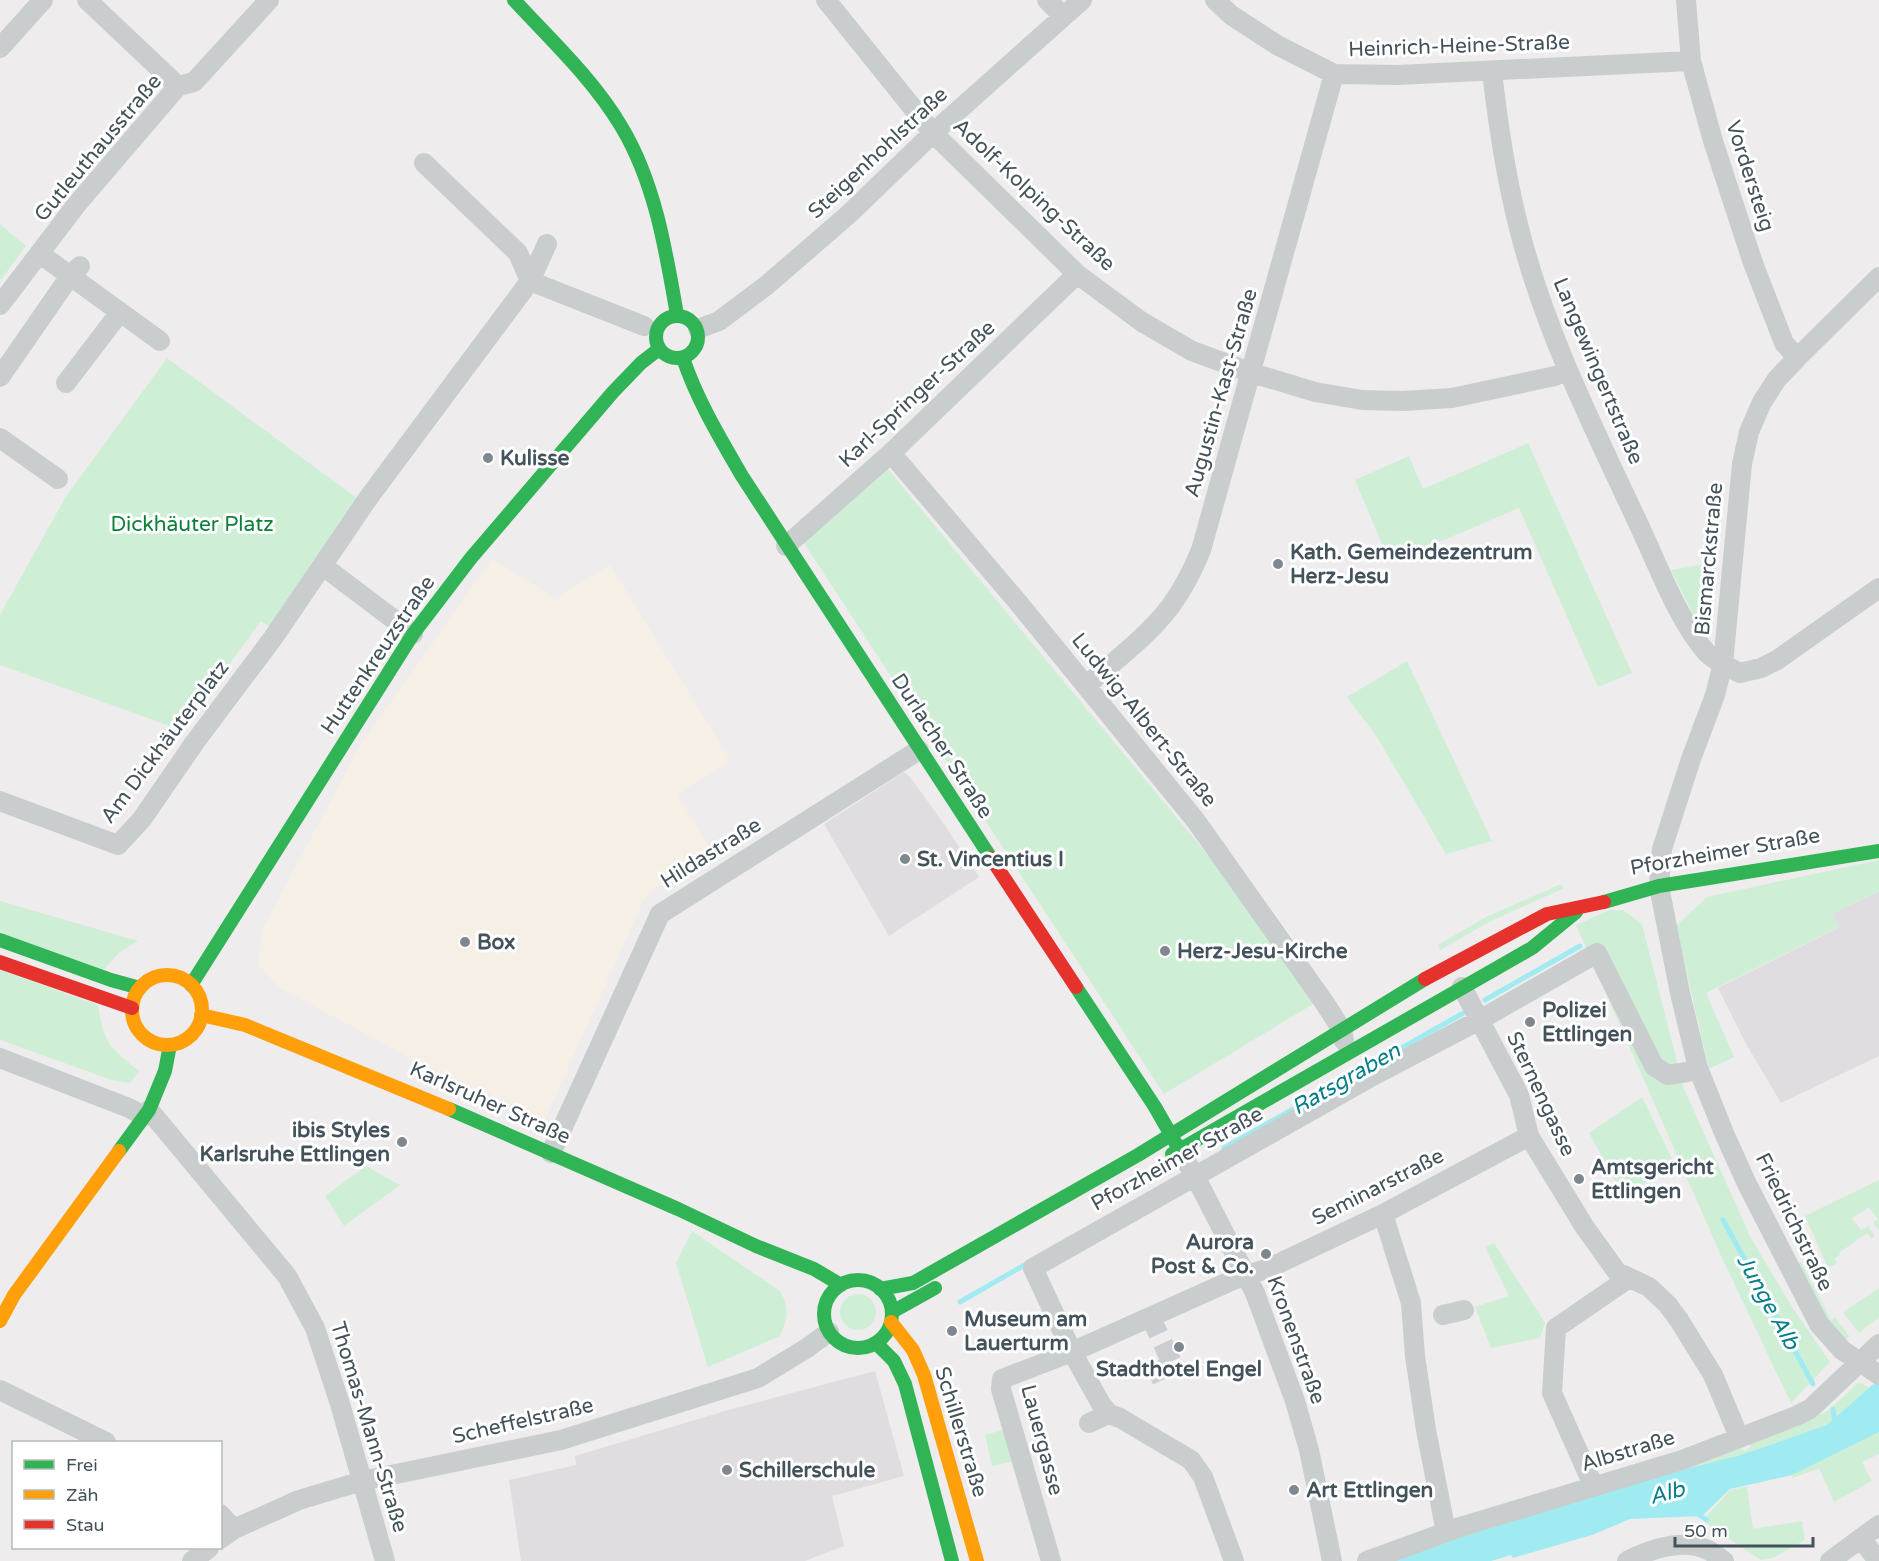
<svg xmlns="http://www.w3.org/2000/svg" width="1879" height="1561" viewBox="0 0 1879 1561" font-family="'Varela Round',sans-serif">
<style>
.commercial{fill:#f6efe6}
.education{fill:#dfdddf}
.green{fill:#ceefd6}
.water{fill:#9febf1}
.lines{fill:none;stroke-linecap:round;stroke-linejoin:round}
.stream{stroke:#9febf1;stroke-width:5}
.street-tunnel{stroke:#cccdd0;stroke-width:20;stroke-dasharray:20 10;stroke-linecap:butt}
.street{stroke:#c9cdce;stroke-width:20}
.fast{stroke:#30b455;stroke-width:14}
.slow{stroke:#ff9f0a;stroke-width:14}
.jam{stroke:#e5322d;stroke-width:14}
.poi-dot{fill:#7f888e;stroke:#fff;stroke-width:2}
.labels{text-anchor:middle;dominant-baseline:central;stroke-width:6;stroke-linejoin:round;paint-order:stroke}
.street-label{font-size:21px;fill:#43525b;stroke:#fff}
.poi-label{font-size:21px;font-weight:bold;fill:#43525b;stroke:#fff;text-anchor:start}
.park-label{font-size:21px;fill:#0e8139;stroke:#fff}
.water-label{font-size:22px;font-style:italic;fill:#047e88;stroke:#fff}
</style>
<rect width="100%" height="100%" fill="#eeeced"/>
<!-- commercial -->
<path class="commercial" d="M492 559 555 598 610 565 731 761 677 794 712 851 646 895 545 1119 420 1063 280 988 258 965 263 928 361 744Z"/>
<!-- education -->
<path class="education" d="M904 772 910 777 944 824 979 877 889 936 824 824Z
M1879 891V1056L1781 1103 1745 1042 1718 988 1838 928 1832 914Z
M875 1371 904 1476 832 1496 844 1546 805 1561H521L509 1480 576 1465 575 1456 732 1409Z"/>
<!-- green -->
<path class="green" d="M0 224 26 246 0 281Z
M167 358 362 502 271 628 261 621 181 730 0 665V615L65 498Z
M1528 443 1632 673 1598 687 1519 508 1390 563 1355 480 1409 456 1423 489Z
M887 468 1230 882 1313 1004 1164 1094 804 543Z
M1717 562 1711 627 1700 628 1671 570Z
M1407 661 1492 841 1446 854 1377 737 1347 697Z
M1879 860V891L1832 914 1839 927 1706 993 1734 1057 1709 1069 1676 926 1707 897Z
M1561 884 1564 888 1489 922 1440 950 1438 945 1486 917Z
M0 901 138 941 119 953 103 970 0 933Z
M1610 910H1623L1642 924 1684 1089 1751 1238 1792 1307 1830 1362 1791 1403 1722 1258 1576 925Z
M0 970 98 1005C104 1043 109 1047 139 1071L130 1083 112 1080 0 1040Z
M1642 1097 1676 1167 1623 1195 1589 1133Z
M366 1166 400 1185 344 1226 325 1196Z
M1879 1180V1231L1873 1223 1878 1219 1869 1207 1852 1218 1861 1230 1868 1226 1875 1236 1871 1238 1867 1233 1839 1253 1840 1255 1834 1259 1837 1263 1828 1268 1805 1216Z
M692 1231 780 1291C790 1309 788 1317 780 1336L708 1367 676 1263Z
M1494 1243 1545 1323 1540 1338 1491 1348 1475 1307 1509 1296 1485 1247Z
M1801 1262 1831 1320 1835 1317 1849 1336 1844 1342 1829 1325 1797 1264Z
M1879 1288V1317L1859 1333 1843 1312Z
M840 1312a18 18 0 1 1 36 0a18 18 0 1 1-36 0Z
M1859 1382 1869 1388 1828 1425 1744 1454 1656 1477 1740 1446 1744 1451 1747 1450 1750 1446 1749 1443 1798 1425 1829 1410Z
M1007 1429 1015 1461 992 1466 985 1435Z
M1879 1432V1454L1862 1462 1872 1481 1834 1502 1819 1468 1793 1478 1792 1475Z
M1747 1487 1753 1529 1802 1521 1805 1540 1773 1558 1761 1560 1709 1525 1704 1519 1730 1490Z"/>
<!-- water -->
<path class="water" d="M1879 1379V1432L1792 1475 1730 1489 1702 1516 1630 1519 1592 1535 1513 1558 1511 1555 1491 1561H1382L1656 1477 1744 1454 1827 1425Z"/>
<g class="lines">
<!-- stream -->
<path class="stream" d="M1485 1000 1580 946
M1224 1148 1467 1011
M1723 1220 1813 1384
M960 1302 1028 1263
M1833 1409 1835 1425
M1696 1513 1707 1520"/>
<!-- street-tunnel -->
<path class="street-tunnel" d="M1149 1375 1173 1365 1150 1316"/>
<!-- street -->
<path class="street" d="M87 0 178 86
M826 0 933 133 1077 274 1142 322 1192 351 1252 373 1315 392 1362 400 1403 401 1452 398 1555 376 1568 371
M1047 0 1063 16
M1215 0 1231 15 1277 45 1334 74 1397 75 1691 61
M1686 0 1691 61 1713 141 1753 263 1784 343 1797 358
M0 48 43 0
M1492 71C1498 125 1506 179 1520 232 1546 334 1594 428 1638 523 1657 563 1677 618 1706 652 1714 661 1729 667 1740 673L1761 668 1777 660 1879 588
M547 244 530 281 644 326
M40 254 160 341
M1879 277 1797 358 1777 379 1762 402 1749 432 1742 464 1723 664 1715 695 1691 759 1662 849 1659 886 1680 993 1698 1068 1724 1133 1747 1184 1819 1324 1842 1350 1879 1375
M0 305 77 204 178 86 194 82 269 0
M698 329 719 321 767 285 849 214 933 133 1082 0
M0 377 70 276 80 266
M66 383 120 312
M0 438 58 479
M891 453 1016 600 1196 821 1324 1002 1342 1030 1344 1041
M786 546 891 453 1077 274
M323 566 413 634
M1086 686C1114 661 1147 637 1170 607 1183 589 1193 570 1201 550L1334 74
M0 801 118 845 142 819 195 742 273 638 369 497 530 281 518 253 424 163
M1462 987 1519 1095 1529 1136 1584 1226 1617 1272 1649 1287 1668 1305 1679 1320 1713 1375 1739 1437
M0 1058 129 1108 144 1116
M149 1110 287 1276 315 1328 340 1404 385 1561
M1179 1149 1195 1176 1255 1293 1295 1401 1309 1450 1332 1561
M551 1153 660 914 919 750
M1383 1214 1411 1303 1415 1356 1426 1430 1446 1532
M1443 1315 1464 1310
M0 1390 106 1442
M1089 1423 1109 1414
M1593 1485 1552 1393 1556 1328 1629 1278
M220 1514 234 1529
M1861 1538 1878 1561
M220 1539 234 1529 299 1500 362 1481 561 1440 758 1378 807 1348 829 1332
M192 1561 209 1548
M1051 1561 1001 1389 1002 1379 1072 1352 1233 1280 1269 1268 1383 1214 1529 1136
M1234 1561 1203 1477 1191 1460 1120 1418 1109 1414 1101 1404 1072 1352 1033 1268 1369 1078 1478 1021 1597 953 1654 1066 1668 1075 1687 1072 1698 1068
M1367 1561 1460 1527 1682 1460 1796 1416 1810 1409 1879 1344
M1627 1561C1651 1549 1683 1538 1708 1550 1714 1553 1719 1558 1724 1561
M1830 1561 1879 1525"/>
<!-- fast -->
<path class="fast" d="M514 0C551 40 593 79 621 126 655 182 666 251 677 315
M656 337a21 21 0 1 1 42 0a21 21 0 1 1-42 0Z
M683 358C697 400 720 438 742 476L991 858
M1604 902 1659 886 1879 851
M0 940 111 980 140 988
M191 985 413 634 471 558 613 392 641 363 659 349
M1076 987 1155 1107 1179 1149
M449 1109 678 1209 756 1246 814 1269 841 1285
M119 1151 149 1110 165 1071 170 1045
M1172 1154 1532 948 1576 912
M824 1314a34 34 0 1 1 68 0a34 34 0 1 1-68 0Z
M880 1289 913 1283 1138 1155 1425 979
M892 1312 935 1288
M876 1343 894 1361 905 1384 952 1561"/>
<!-- slow -->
<path class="slow" d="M132 1010a35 35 0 1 1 70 0a35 35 0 1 1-70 0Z
M201 1015 245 1025 449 1109
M0 1321 14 1295 119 1151
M891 1322 913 1350 924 1375 977 1561"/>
<!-- jam -->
<path class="jam" d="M991 858 1076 987
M0 962 132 1008
M1425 979 1547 914 1604 902"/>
</g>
<!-- markers -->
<g class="poi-dot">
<circle cx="488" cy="458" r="6"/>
<circle cx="1278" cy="564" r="6"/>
<circle cx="905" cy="859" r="6"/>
<circle cx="465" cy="942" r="6"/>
<circle cx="1165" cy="951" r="6"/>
<circle cx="1530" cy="1022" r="6"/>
<circle cx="402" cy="1142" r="6"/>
<circle cx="1579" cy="1179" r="6"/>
<circle cx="1266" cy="1254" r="6"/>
<circle cx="952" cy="1331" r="6"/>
<circle cx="1179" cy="1347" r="6"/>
<circle cx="727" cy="1470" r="6"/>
<circle cx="1294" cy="1490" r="6"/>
</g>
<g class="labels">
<!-- street labels -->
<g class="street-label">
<text transform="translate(1459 46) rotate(-2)">Heinrich-Heine-Straße</text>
<text transform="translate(98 148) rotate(-50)">Gutleuthausstraße</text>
<text transform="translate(878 153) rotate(-43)">Steigenhohlstraße</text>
<text transform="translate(1750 176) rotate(72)">Vordersteig</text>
<text transform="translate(1034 195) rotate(43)">Adolf-Kolping-Straße</text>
<text transform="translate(1598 371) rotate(67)">Langewingertstraße</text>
<text transform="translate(1221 393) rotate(-74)">Augustin-Kast-Straße</text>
<text transform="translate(917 394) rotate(-43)">Karl-Springer-Straße</text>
<text transform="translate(1709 559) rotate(-85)">Bismarckstraße</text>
<text transform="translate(378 655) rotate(-56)">Huttenkreuzstraße</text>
<text transform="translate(1144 720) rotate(51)">Ludwig-Albert-Straße</text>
<text transform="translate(165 742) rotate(-53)">Am Dickhäuterplatz</text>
<text transform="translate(942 746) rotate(57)">Durlacher Straße</text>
<text transform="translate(1725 852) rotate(-10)">Pforzheimer Straße</text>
<text transform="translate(711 853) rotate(-32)">Hildastraße</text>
<text transform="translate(1541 1094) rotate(65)">Sternengasse</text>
<text transform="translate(490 1103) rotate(24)">Karlsruher Straße</text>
<text transform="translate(1177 1159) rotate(-29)">Pforzheimer Straße</text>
<text transform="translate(1378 1187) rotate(-27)">Seminarstraße</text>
<text transform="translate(1794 1222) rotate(64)">Friedrichstraße</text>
<text transform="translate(1296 1340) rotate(70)">Kronenstraße</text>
<text transform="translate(523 1421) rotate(-13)">Scheffelstraße</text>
<text transform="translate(369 1427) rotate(73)">Thomas-Mann-Straße</text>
<text transform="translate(961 1432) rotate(73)">Schillerstraße</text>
<text transform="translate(1042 1440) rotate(75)">Lauergasse</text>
<text transform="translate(1628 1451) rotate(-17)">Albstraße</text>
</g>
<!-- poi labels -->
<g class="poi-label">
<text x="500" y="458">Kulisse</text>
<text x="1290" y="552">Kath. Gemeindezentrum<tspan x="1290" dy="24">Herz-Jesu</tspan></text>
<text x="917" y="859">St. Vincentius I</text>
<text x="477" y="942">Box</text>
<text x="1177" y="951">Herz-Jesu-Kirche</text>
<text x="1542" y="1010">Polizei<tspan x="1542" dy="24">Ettlingen</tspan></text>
<text x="390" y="1130" text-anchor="end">ibis Styles<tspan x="390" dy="24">Karlsruhe Ettlingen</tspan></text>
<text x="1591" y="1167">Amtsgericht<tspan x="1591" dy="24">Ettlingen</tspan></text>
<text x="1254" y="1242" text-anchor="end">Aurora<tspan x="1254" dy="24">Post &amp; Co.</tspan></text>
<text x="964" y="1319">Museum am<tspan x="964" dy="24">Lauerturm</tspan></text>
<text x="1179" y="1369" text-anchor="middle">Stadthotel Engel</text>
<text x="739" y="1470">Schillerschule</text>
<text x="1306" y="1490">Art Ettlingen</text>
</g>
<!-- park labels -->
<g class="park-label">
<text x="192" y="524">Dickhäuter Platz</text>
</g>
<!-- water labels -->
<g class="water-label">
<text transform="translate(1346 1079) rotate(-30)">Ratsgraben</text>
<text transform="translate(1768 1302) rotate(61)">Junge Alb</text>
<text transform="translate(1667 1493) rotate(-15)">Alb</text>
</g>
</g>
<!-- legend -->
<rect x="12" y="1441" width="210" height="108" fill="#ffffff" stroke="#b4babd" stroke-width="1.5"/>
<rect x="24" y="1460" width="30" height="9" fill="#30b455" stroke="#b4babd" stroke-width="1.5"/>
<text x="66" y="1471" font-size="18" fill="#43525b">Frei</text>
<rect x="24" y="1490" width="30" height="9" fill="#ff9f0a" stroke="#b4babd" stroke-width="1.5"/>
<text x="66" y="1501" font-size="18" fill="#43525b">Zäh</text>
<rect x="24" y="1520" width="30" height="9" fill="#e5322d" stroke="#b4babd" stroke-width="1.5"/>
<text x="66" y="1531" font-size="18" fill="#43525b">Stau</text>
<!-- scale -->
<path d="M1675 1537v9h138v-9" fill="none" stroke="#43525b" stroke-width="3"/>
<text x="1684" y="1537" font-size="18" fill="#43525b" stroke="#ffffff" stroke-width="4.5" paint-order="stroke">50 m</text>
</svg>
